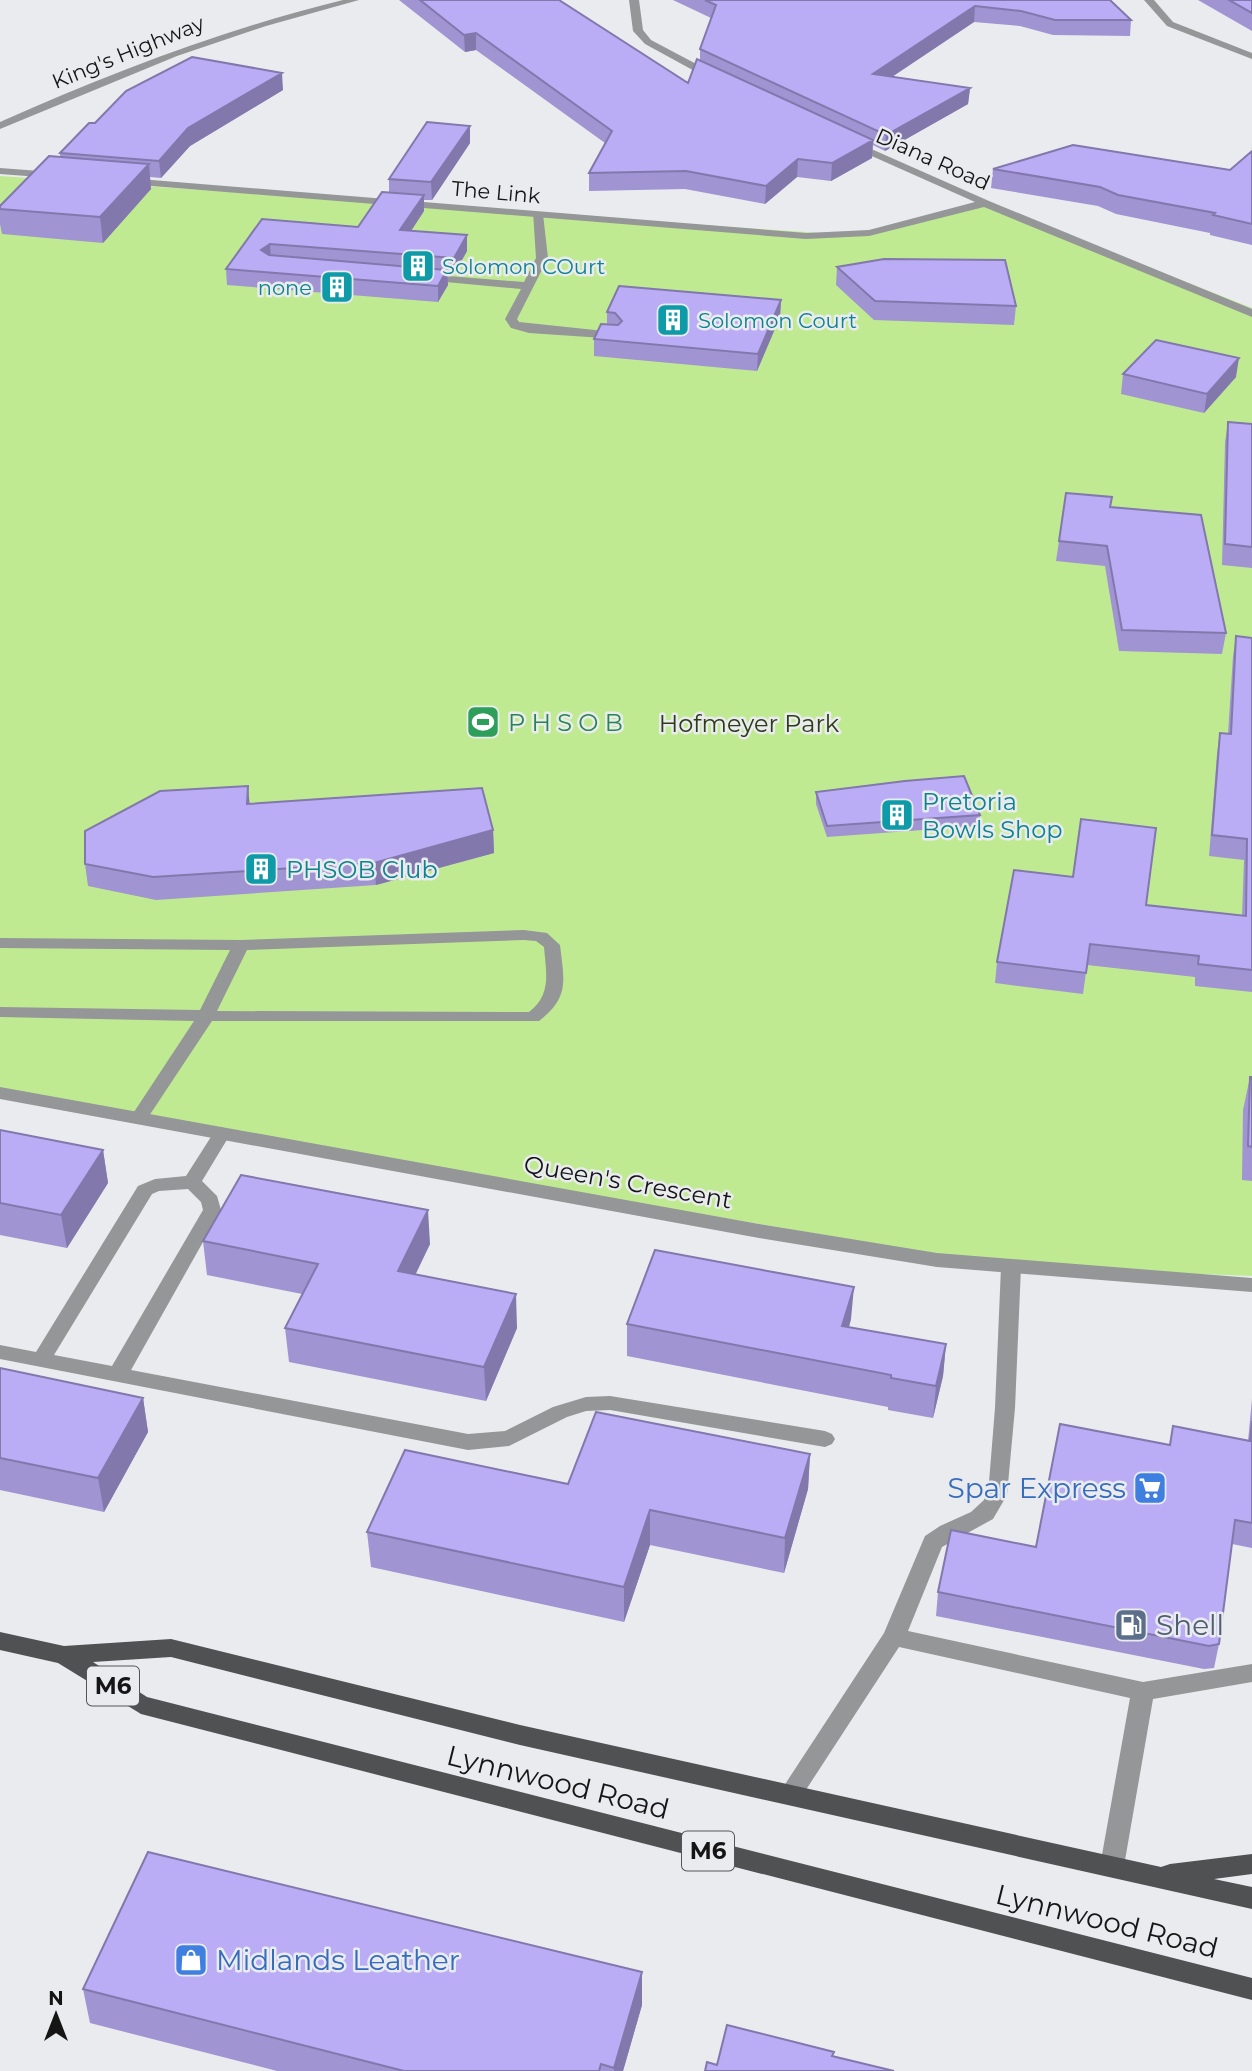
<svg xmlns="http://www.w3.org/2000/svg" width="1252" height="2071" viewBox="0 0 1252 2071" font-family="Montserrat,sans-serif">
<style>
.green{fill:#c0ea92}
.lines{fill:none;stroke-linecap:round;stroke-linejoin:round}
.service{fill:#959697;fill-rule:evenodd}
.minor{fill:#959697;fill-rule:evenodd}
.primary{fill:#505153;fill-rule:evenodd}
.wall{fill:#a094d3}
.shaded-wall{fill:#8278ac}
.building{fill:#baacf5;stroke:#8278ac;stroke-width:2}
.labels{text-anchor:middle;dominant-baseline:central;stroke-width:5;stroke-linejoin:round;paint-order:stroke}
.far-street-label{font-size:21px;fill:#151516;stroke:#eaebee}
.far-culture-label{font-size:21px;fill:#0d838f;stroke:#eaebee;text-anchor:start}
.shield{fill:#eaebee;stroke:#555557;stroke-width:2}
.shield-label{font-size:23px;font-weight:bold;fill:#151516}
.leisure-label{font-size:24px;fill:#27864d;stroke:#eaebee;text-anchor:start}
.park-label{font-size:24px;fill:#2b3c17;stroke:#eaebee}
.culture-label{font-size:24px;fill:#0d838f;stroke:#eaebee;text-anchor:start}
.street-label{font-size:24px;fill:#151516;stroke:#eaebee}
.near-shop-label{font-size:28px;fill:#366cbe;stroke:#eaebee;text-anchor:end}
.near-service-label{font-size:28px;fill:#4e5e75;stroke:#eaebee;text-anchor:start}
.near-street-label{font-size:28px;fill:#151516;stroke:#eaebee}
</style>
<rect width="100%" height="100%" fill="#eaebee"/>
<!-- green -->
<path class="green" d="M0 176 848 235 985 203 1252 308V1276L1011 1267 0 1094Z"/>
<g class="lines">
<!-- service -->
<path class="service" d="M533 212 543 214 548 258 517 319 519 322 614 332 620 336 618 339 529 333 511 328 505 319 521 289 424 280 418 277 424 274 524 282 536 258Z
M524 930 547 933 560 945C564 980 570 997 539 1021H212L145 1122 139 1124 130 1118 194 1021 0 1017V1007L200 1010 230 950 0 948V938L241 940ZM524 940 536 941 544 947C546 973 552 994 529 1012L217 1011 247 950Z
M222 1127 231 1133 202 1181 217 1196 221 1210 131 1370 468 1434 505 1431 553 1407 586 1397 610 1396 825 1431 832 1434 835 1439 832 1444 825 1447 610 1410 586 1411 567 1417 509 1446 468 1450 0 1359V1345L36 1352 138 1186 155 1179 186 1176 216 1129ZM188 1189 201 1202 203 1210 112 1366 54 1355 152 1194 159 1191Z
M1011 1260 1018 1262 1021 1267 1015 1408 1007 1495 993 1519 942 1547 908 1631 1143 1682 1252 1664V1682L1153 1699 1124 1866 1121 1873 1112 1876 1103 1873 1100 1866 1130 1698 899 1647 798 1802 790 1805 782 1802 778 1795 884 1633 925 1536 940 1526 971 1512 984 1500 989 1482 995 1408 1001 1267 1004 1262Z"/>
<!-- minor -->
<path class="minor" d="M343 0H359L266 26 177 56 0 129V122C111 73 224 29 343 0Z
M629 0H639L643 30 651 40 719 76V80H711L645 44 633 31Z
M1144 0H1154L1173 22 1252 53V59L1167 26Z
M851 140 989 201 1252 309V317L984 207 869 236 806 239 127 184 122 181 127 178 806 233 869 230 975 202 847 145V141Z
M0 168 53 172 58 175 53 178 0 174Z
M0 1087 759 1224 937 1253 1252 1278V1292L937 1267 759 1238 0 1099Z"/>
<!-- primary -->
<path class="primary" d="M0 1632 64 1646 171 1639 520 1725 1161 1867 1170 1864 1252 1854V1874L1214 1879 1252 1887V1909L520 1745 171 1657 93 1662 147 1697 1252 1978V2000L141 1714 58 1663 0 1650Z"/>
</g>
<!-- wall -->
<path class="wall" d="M399 0H559L688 83 700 60V49L711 18 673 0H1110L1131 20 1130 36 1053 35 1020 26 974 22 892 77 970 88 968 104 885 151 873 145 872 158 831 181 797 177 765 204 685 189 589 191V173L605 143 476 50 465 52Z
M1198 0H1252V31Z
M283 90 190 146 161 178 150 177 151 189 103 243 2 234 0 224V206L60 157V153L95 123Z
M470 126V143L432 200H424V211L411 231 467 235V251L454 274 447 273 448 285 438 302 227 285 226 269 262 219 358 227 389 193V179Z
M1252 151V245L1210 235V233L1116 214 1098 206 991 188 993 169 1230 170Z
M837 267 1016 306 1014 325 874 320 836 285Z
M781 300 780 317 757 371 594 356V339L607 324V312Z
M1123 374 1236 377 1204 413 1121 394Z
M1228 422 1252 424V568L1222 565 1225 442Z
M1110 507 1226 633 1222 654 1119 651 1105 566 1056 561 1059 541Z
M1236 636 1252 638V992L1195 986V977L1087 965 1083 994 995 983 997 962 1146 905 1242 916 1244 860 1209 856 1217 754 1220 733 1228 734 1233 656Z
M816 792 980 815 978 826 827 837 816 804Z
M250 804 493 830 494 853 376 885 156 900 88 886 85 864Z
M1250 1077H1252V1181L1242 1180 1243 1110Z
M0 1130 103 1150 108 1183 67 1248 0 1235Z
M203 1241 430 1244 415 1274 517 1328 486 1401 289 1362 285 1328 302 1294 207 1275Z
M851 1319 849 1327 946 1344 943 1376 933 1418 888 1410V1407L627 1356V1324Z
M0 1368 143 1398 148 1432 104 1512 0 1490Z
M1252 1399V1548L1232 1544 1219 1644 1214 1668 1204 1669 936 1616 938 1592 1036 1547 1170 1444 1248 1441Z
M810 1454 808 1489 784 1573 650 1545 624 1622 371 1567 367 1532 568 1484Z
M642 1972V2005L623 2071H277L90 2023 83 1989Z"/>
<!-- shaded-wall -->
<path class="shaded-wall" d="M975 6 974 22 872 90 873 74Z
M476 33V50L465 52 464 35Z
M282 73 283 90 190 146 161 178 159 161 188 128Z
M970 88 968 104 885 151 886 135Z
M470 126V143L432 200 431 182Z
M873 140 872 158 831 181 832 163Z
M798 159 797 177 765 204 766 186Z
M149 164 151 189 103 243 100 217Z
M424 195V211L401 246 400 230Z
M467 235V251L454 274V258Z
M270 244 271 259 261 250Z
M447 270 448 285 438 302V286Z
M781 300 780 317 757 371 758 354Z
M1239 358 1236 377 1204 413 1207 394Z
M248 786 250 808 247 804Z
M493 830 494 853 376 885 374 863Z
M103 1150 108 1183 67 1248 61 1215Z
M428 1210 430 1244 401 1305 398 1271Z
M854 1287 851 1319 840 1358 842 1326Z
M516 1294 517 1328 486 1401 484 1367Z
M946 1344 943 1376 933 1418 936 1386Z
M143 1398 148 1432 104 1512 98 1478Z
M810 1454 808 1489 784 1573 785 1538Z
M650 1510V1545L624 1622V1587Z
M642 1972V2005L623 2071H614V2068Z"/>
<!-- building -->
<path class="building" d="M420 0H559L688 83 697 59 873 140 832 163 798 159 766 186 686 171 589 173 612 131 476 33 464 35Z
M705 0H1110L1131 20H1055L1021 11 975 6 873 74 970 88 886 135 700 49 716 5Z
M1229 0H1252V13Z
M192 57 282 73 188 128 159 161 60 153 89 123H95L126 91Z
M427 122 470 126 431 182 389 179Z
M1073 145 1230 170 1252 151V224L1213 215 1215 213 1118 195 1100 187 993 169Z
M49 156 149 164 100 217 0 209V206Z
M382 192 424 195 400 230 467 235 454 258 270 244 261 250 269 255 447 270 438 286 226 269 262 219 358 227Z
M884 259 1005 260 1016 306 875 301 837 267Z
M619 286 781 300 758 354 594 339 601 324 618 325 622 321 615 313 607 312Z
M1156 340 1239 358 1207 394 1123 374Z
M1228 422 1252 424V547L1225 544Z
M1066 493 1112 497 1110 507 1201 515 1226 633 1122 630 1107 546 1059 541Z
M1236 636 1252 638V970L1198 964 1199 956 1090 944 1086 973 997 962 1014 870 1073 877 1081 819 1156 828 1146 905 1246 916 1247 839 1212 835 1220 733 1231 734Z
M964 776 980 815 827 826 816 792 905 781Z
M248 786 247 804 482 788 493 830 374 863 153 877 85 864V831L160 791Z
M1250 1077H1252V1147L1248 1146Z
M0 1130 103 1150 61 1215 0 1203Z
M241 1175 428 1210 398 1271 516 1294 484 1367 285 1328 318 1264 203 1241Z
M655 1250 854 1287 842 1326 946 1344 936 1386 891 1378V1375L627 1324Z
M0 1368 143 1398 98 1478 0 1458Z
M596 1412 810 1454 785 1538 650 1510 624 1587 367 1532 405 1450 568 1484Z
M1252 1421V1523L1235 1520 1219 1644 1209 1646 938 1592 951 1530 1036 1547 1060 1424 1170 1445 1173 1426 1250 1441Z
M148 1852 642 1972 614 2068 601 2064 599 2071H404L83 1989Z
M727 2025 834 2052 832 2056 894 2071H705L707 2062 717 2065Z"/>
<!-- icons -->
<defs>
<symbol id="building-square" viewBox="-11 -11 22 22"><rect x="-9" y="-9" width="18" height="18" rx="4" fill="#0f9aa8" stroke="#eaebee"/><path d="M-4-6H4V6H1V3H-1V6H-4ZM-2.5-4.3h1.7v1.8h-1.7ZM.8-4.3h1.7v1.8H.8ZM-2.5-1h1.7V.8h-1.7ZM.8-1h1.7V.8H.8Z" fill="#fff"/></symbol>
<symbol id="stadium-square" viewBox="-11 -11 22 22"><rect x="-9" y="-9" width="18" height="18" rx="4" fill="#2e9e5b" stroke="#eaebee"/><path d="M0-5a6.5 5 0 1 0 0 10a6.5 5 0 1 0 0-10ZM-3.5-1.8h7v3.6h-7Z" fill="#fff"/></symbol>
<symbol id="supermarket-square" viewBox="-11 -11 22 22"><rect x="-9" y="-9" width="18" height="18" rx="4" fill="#3f7fe0" stroke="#eaebee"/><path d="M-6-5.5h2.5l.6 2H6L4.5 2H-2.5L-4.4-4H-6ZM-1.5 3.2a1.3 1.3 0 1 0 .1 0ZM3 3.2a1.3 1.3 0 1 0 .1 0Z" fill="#fff"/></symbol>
<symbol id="fuel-square" viewBox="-11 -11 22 22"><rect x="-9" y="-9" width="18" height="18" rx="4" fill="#5c6f8a" stroke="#eaebee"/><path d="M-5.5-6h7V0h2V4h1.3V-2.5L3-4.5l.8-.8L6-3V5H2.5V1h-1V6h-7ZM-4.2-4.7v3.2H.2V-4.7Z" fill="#fff"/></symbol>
<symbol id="shop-square" viewBox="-11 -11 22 22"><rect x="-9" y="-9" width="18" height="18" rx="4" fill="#3f7fe0" stroke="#eaebee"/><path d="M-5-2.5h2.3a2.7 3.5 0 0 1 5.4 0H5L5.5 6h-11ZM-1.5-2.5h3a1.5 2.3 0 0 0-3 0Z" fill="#fff"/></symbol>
</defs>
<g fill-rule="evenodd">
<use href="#building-square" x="399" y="247" width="38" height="38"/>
<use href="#building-square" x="318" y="268" width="38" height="38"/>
<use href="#building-square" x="654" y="301" width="38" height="38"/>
<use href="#stadium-square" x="464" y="703" width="38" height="38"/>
<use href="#building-square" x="878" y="796" width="38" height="38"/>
<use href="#building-square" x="242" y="850" width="38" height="38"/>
<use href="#supermarket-square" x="1131" y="1469" width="38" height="38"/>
<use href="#fuel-square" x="1112" y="1606" width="38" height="38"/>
<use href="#shop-square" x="172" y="1941" width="38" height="38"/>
</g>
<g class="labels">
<!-- far-street labels -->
<g class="far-street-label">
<text transform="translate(128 52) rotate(-22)">King's Highway</text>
<text transform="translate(933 159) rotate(24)">Diana Road</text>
<text transform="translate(496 192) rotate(5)">The Link</text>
</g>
<!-- far-culture labels -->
<g class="far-culture-label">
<text x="442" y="266">Solomon COurt</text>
<text x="312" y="287" text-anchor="end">none</text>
<text x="698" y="320">Solomon Court</text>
</g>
<!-- shield labels -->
<g class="shield">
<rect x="87" y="1666.5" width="52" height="39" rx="5"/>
<rect x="682" y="1831.5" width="52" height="39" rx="5"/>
</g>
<g class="shield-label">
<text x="113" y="1686">M6</text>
<text x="708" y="1851">M6</text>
</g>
<!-- leisure labels -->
<g class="leisure-label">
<text x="508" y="722">P H S O B</text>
</g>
<!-- park labels -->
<g class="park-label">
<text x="749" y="723">Hofmeyer Park</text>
</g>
<!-- culture labels -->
<g class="culture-label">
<text x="922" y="801">Pretoria<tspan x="922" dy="28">Bowls Shop</tspan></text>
<text x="286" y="869">PHSOB Club</text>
</g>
<!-- street labels -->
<g class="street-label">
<text transform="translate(628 1182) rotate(10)">Queen's Crescent</text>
</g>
<!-- near-shop labels -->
<g class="near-shop-label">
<text x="1126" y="1488">Spar Express</text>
<text x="216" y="1960" text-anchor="start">Midlands Leather</text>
</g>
<!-- near-service labels -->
<g class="near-service-label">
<text x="1156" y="1625">Shell</text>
</g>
<!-- near-street labels -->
<g class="near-street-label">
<text transform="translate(558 1782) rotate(14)">Lynnwood Road</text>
<text transform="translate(1107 1921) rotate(14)">Lynnwood Road</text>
</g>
</g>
<!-- north arrow -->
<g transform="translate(56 2015)" stroke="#eaebee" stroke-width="5" paint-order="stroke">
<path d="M0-5L12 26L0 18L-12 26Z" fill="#151516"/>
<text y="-10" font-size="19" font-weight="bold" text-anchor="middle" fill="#151516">N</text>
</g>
</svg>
